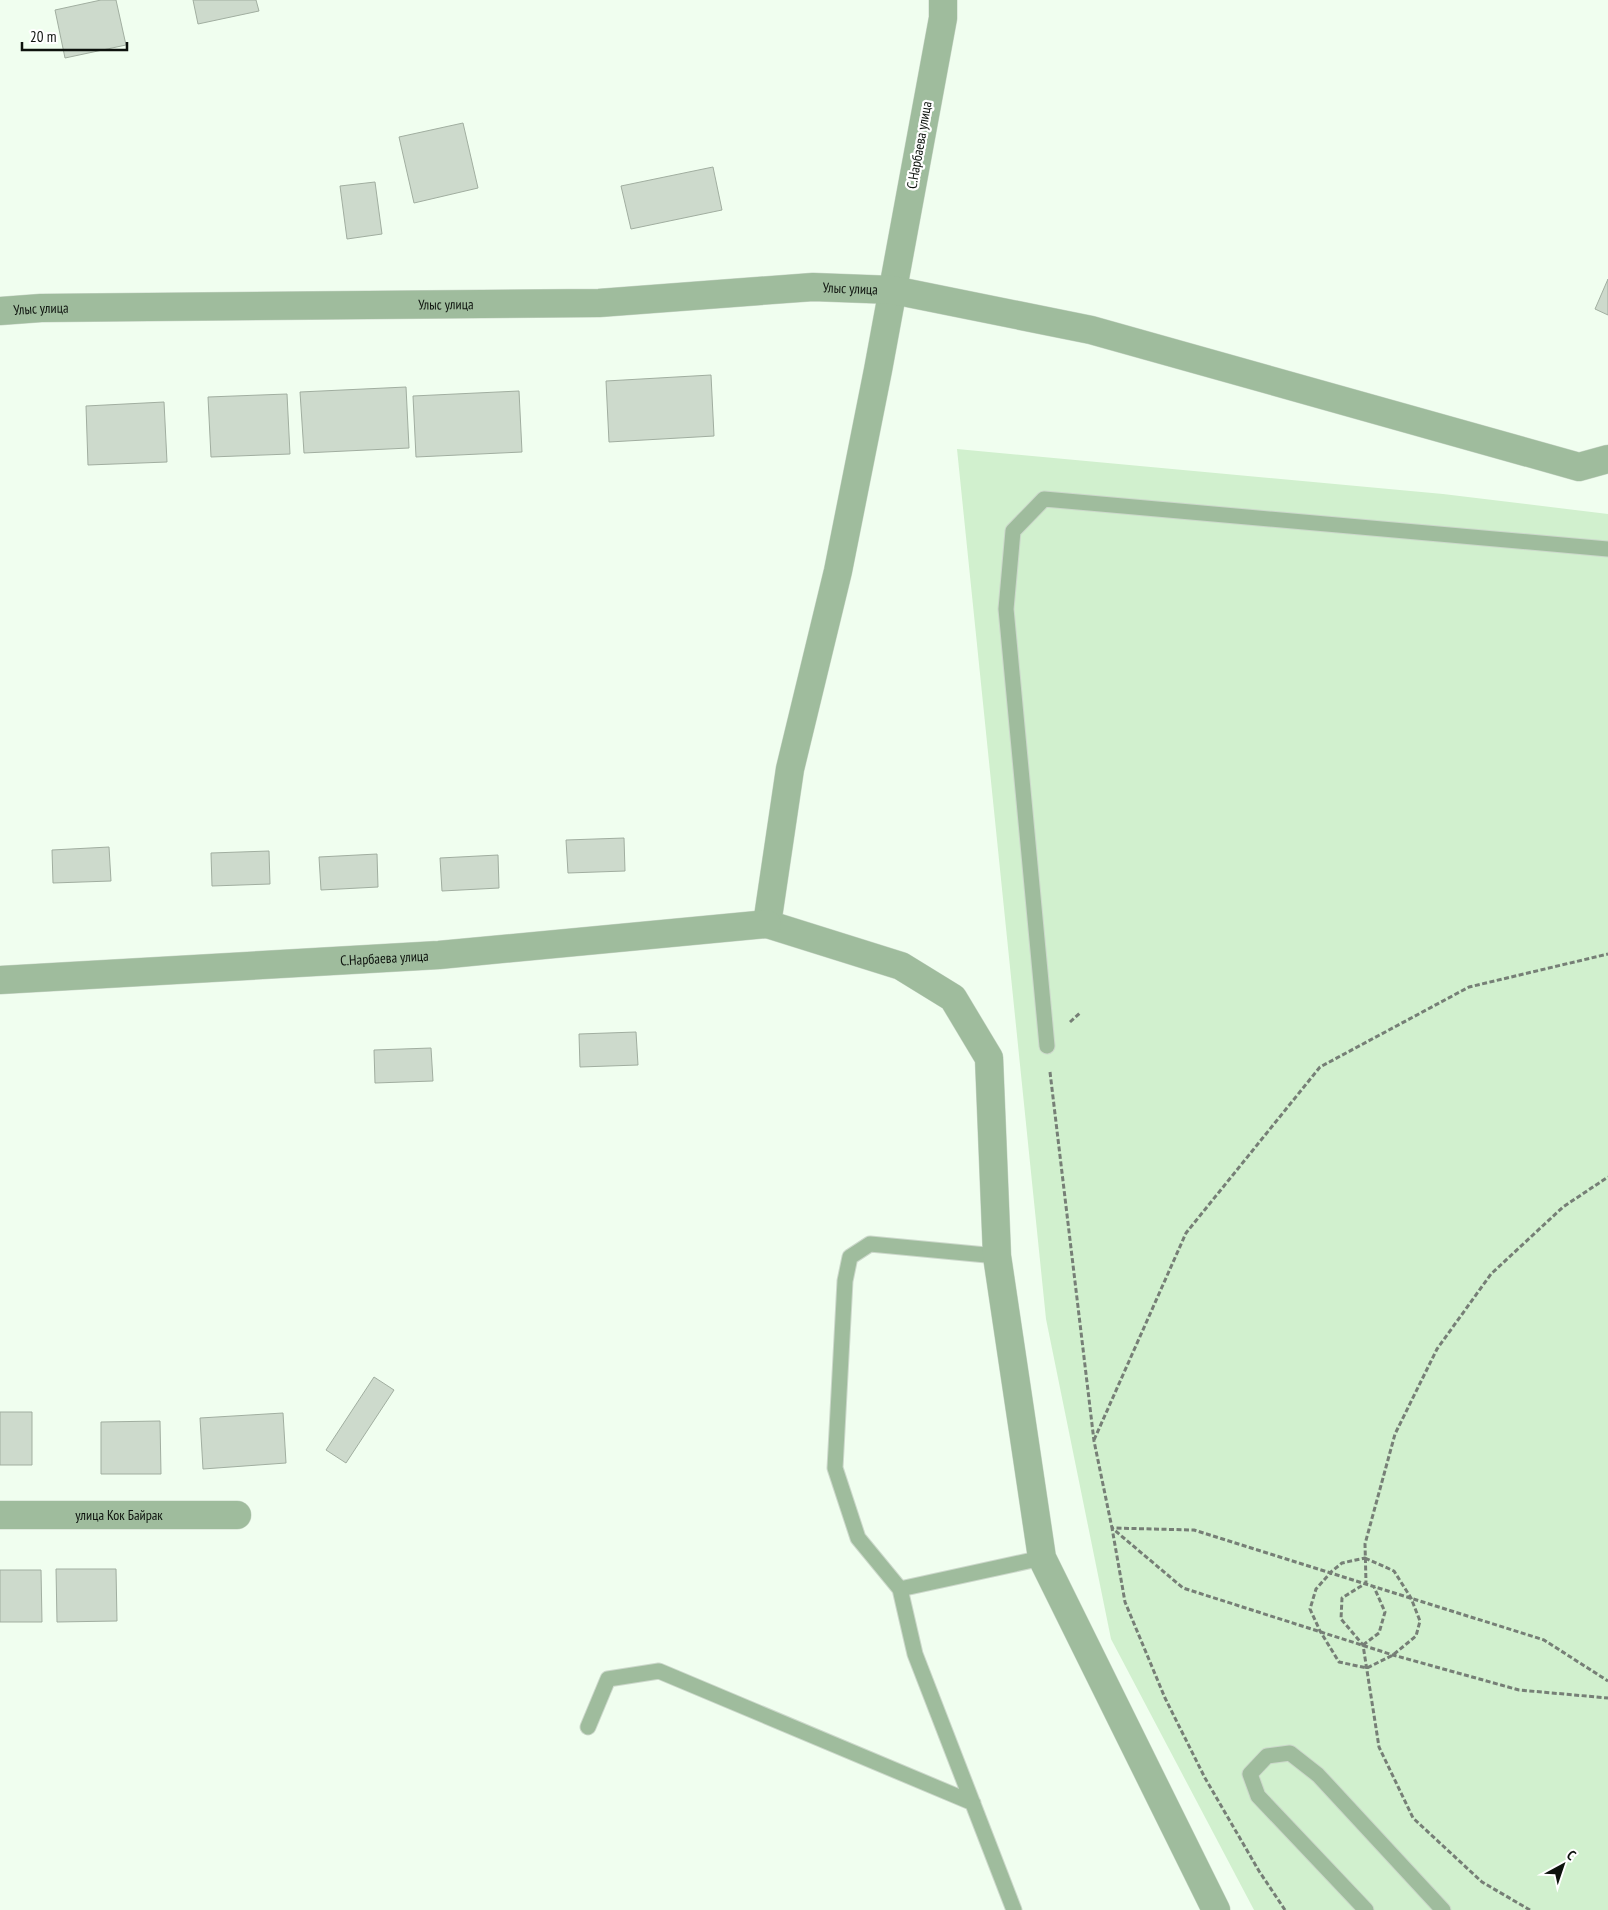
<svg xmlns="http://www.w3.org/2000/svg" width="1608" height="1910" viewBox="0 0 1608 1910" font-family="'PT Sans Narrow',sans-serif">
<style>
.green{fill:#d1f0ce}
.building{fill:#cddacc;stroke:#a1aea0}
.lines{fill:none;stroke-linecap:round;stroke-linejoin:round}
.service-casing{stroke:#ccd8cb;stroke-width:17}
.minor-casing{stroke:#ccd8cb;stroke-width:29}
.path{stroke:#767f76;stroke-width:3;stroke-dasharray:5 2.5;stroke-linecap:butt}
.service{stroke:#9fbc9d;stroke-width:15}
.minor{stroke:#9fbc9d;stroke-width:28}
.labels{text-anchor:middle;dominant-baseline:central;stroke-width:4.5;stroke-linejoin:round;paint-order:stroke}
.street-label{font-size:14px;fill:#0d120d;stroke:#fff}
</style>
<rect width="100%" height="100%" fill="#f0feef"/>
<!-- green -->
<path class="green" d="M957 449 1443 494 1608 514V1910H1254L1111 1639 1046 1319Z"/>
<!-- building -->
<path class="building" d="M101 0H116L126 45 65 58 55 10Z
M193 0H256L259 11 198 24Z
M463 123 478 188 414 203 399 137Z
M713 167 722 210 631 229 621 186Z
M375 182 382 234 347 239 340 186Z
M1608 279V315L1595 309Z
M711 375 714 436 609 442 606 381Z
M406 387 409 448 304 453 300 392Z
M519 391 522 452 416 457 413 396Z
M287 394 290 454 211 457 208 397Z
M164 402 167 462 88 465 86 406Z
M624 838 625 871 568 873 566 840Z
M109 847 111 881 53 883 52 850Z
M269 851 270 884 212 886 211 853Z
M377 854 378 887 321 890 319 857Z
M498 855 499 888 442 891 440 858Z
M636 1032 638 1065 580 1067 579 1034Z
M431 1048 433 1081 375 1083 374 1050Z
M374 1377 394 1390 346 1463 326 1450Z
M0 1412H32V1465H0Z
M283 1413 286 1463 203 1469 200 1418Z
M160 1421 161 1474H101V1422Z
M56 1569H116L117 1621 57 1622Z
M0 1570H41L42 1622H0Z"/>
<g class="lines">
<defs>
<path id="service" d="M1047 1046 1006 609 1013 531 1044 499 1608 549
M997 1256 870 1244 850 1257 845 1281 835 1468 858 1538 900 1589 915 1654 1014 1910
M900 1589 1042 1558
M588 1727 608 1679 659 1671 973 1803
M1366 1910 1258 1796 1250 1774 1267 1756 1290 1753 1318 1775 1443 1910"/>
<g id="minor">
<path d="M943 0V18L878 370 838 571 790 769 767 924 901 966 953 998 989 1058 997 1256 1042 1558 1216 1910"/>
<path id="s1" d="M0 311 41 308 599 303 813 287 893 290 1091 330 1579 467 1608 459"/>
<path id="s2" d="M0 980 439 955 767 924"/>
<path id="s3" d="M0 1515H237"/>
</g>
</defs>
<!-- service casing -->
<use href="#service" class="service-casing"/>
<!-- minor casing -->
<use href="#minor" class="minor-casing"/>
<!-- path -->
<path class="path" d="M1070 1022 1080 1013
M1050 1072 1094 1441 1112 1528 1183 1588 1393 1655 1519 1690 1608 1698
M1094 1440 1186 1233 1320 1067 1469 987 1608 954
M1365 1558 1394 1571 1411 1598 1420 1621 1416 1636 1393 1655 1367 1668 1339 1662 1320 1631 1310 1609 1316 1589 1331 1572 1342 1563Z
M1363 1645 1379 1633 1385 1612 1374 1587
M1285 1910 1259 1871 1205 1778 1165 1698 1125 1602 1112 1528 1194 1530 1544 1640 1608 1681
M1530 1910 1482 1882 1413 1818 1379 1747 1363 1645 1341 1619 1342 1598 1366 1583 1365 1544 1395 1434 1437 1349 1491 1274 1563 1207 1608 1177"/>
<!-- service -->
<use href="#service" class="service"/>
<!-- minor -->
<use href="#minor" class="minor"/>
</g>
<g class="labels">
<!-- street labels -->
<g class="street-label">
<text transform="translate(919 145) rotate(-80)">С.Нарбаева улица</text>
<text stroke="none"><textPath href="#s1" startOffset="851">Улыс улица</textPath></text>
<text stroke="none"><textPath href="#s1" startOffset="446">Улыс улица</textPath></text>
<text stroke="none"><textPath href="#s1" startOffset="41">Улыс улица</textPath></text>
<text stroke="none"><textPath href="#s2" startOffset="385">С.Нарбаева улица</textPath></text>
<text stroke="none"><textPath href="#s3" startOffset="119">улица Кок Байрак</textPath></text>
</g>
</g>
<!-- north arrow -->
<g transform="translate(1563 1865) rotate(40)" stroke="#ffffff" stroke-width="4" paint-order="stroke">
<path d="M0-4L9 19L0 12L-9 19Z" fill="#0d120d"/>
<text y="-8" font-size="14" font-weight="bold" text-anchor="middle" fill="#0d120d">С</text>
</g>
<!-- scale -->
<path d="M22 42v8h105v-8" fill="none" stroke="#0d120d" stroke-width="2.5"/>
<text x="30" y="42" font-size="15" fill="#0d120d" stroke="#ffffff" stroke-width="4" paint-order="stroke">20 m</text>
</svg>
